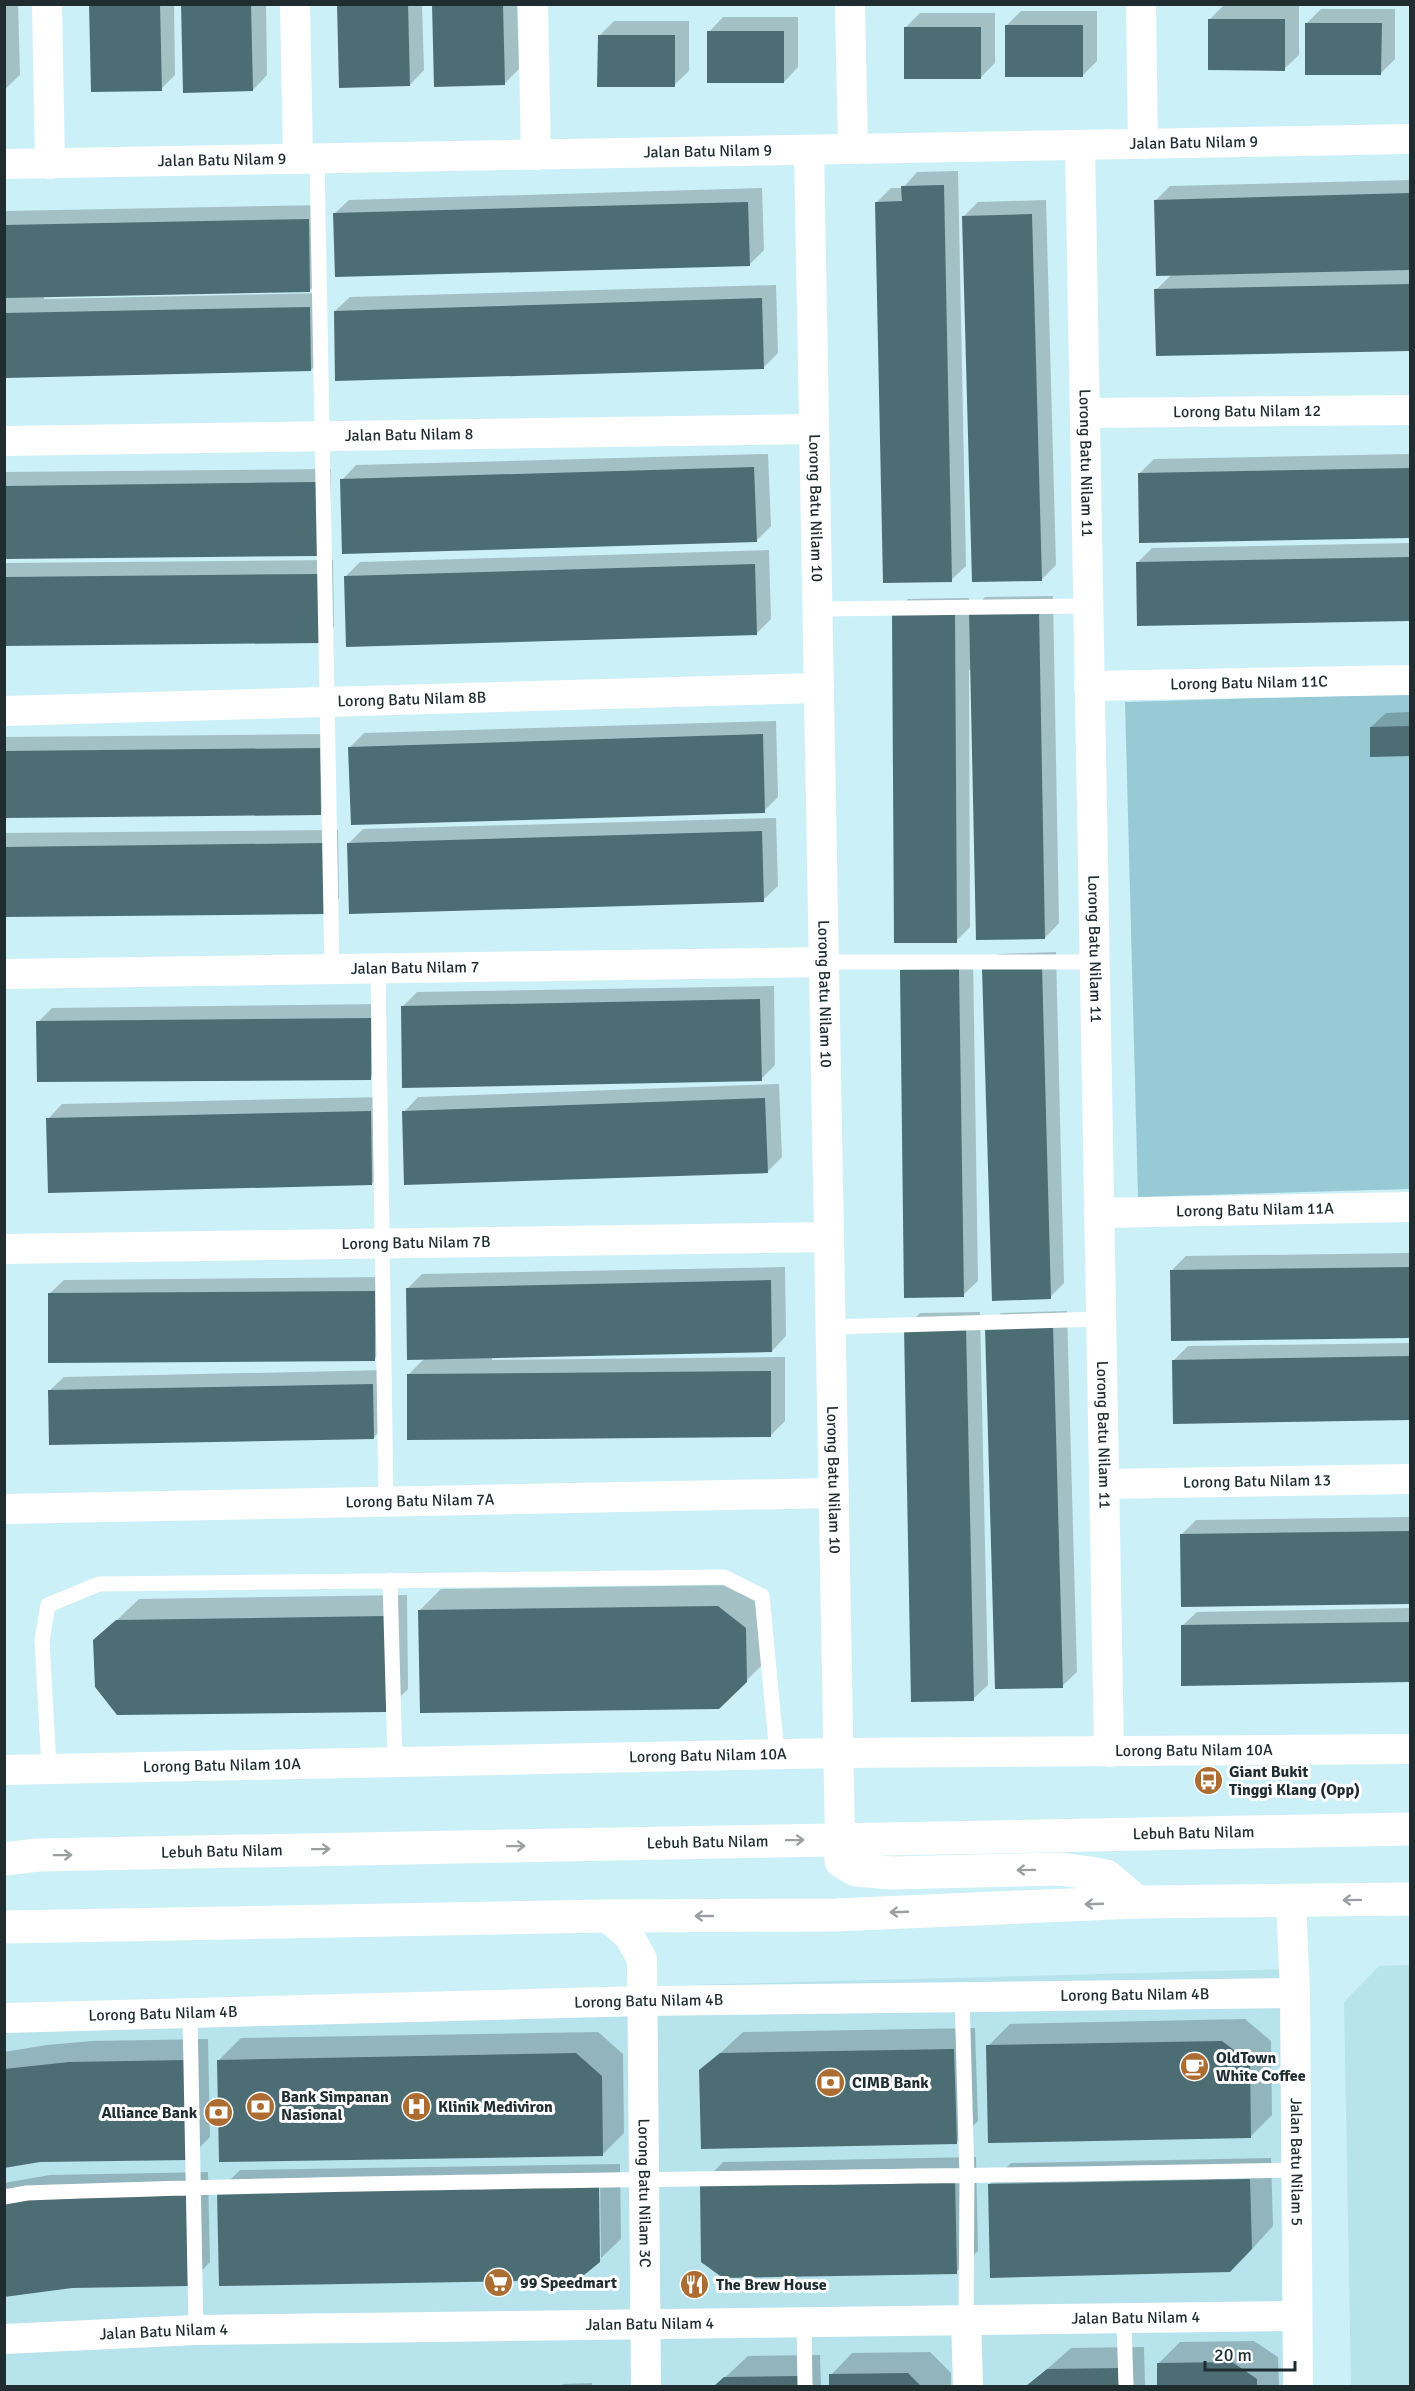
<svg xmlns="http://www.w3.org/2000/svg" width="1415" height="2391" viewBox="0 0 1415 2391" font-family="Signika,sans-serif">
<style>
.built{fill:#b7e3ed}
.green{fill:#98cad5}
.shadow{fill:#0003}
.building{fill:#4d6d74}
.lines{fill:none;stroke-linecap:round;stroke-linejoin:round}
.service{stroke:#fff;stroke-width:15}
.minor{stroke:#fff;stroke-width:30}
.secondary{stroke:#fff;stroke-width:33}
.oneway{stroke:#9aa0a2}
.labels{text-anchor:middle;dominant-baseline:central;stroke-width:6;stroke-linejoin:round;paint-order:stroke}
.street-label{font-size:16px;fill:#1f2d30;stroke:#fff}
.poi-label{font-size:16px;font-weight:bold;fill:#1f2d30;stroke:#fff;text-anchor:start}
</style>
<rect width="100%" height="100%" fill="#ccf0f7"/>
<!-- built -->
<path class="built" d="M1410 1965V2386H1351L1344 2002 1379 1966Z
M1289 1969 1300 2386H5L4 2003Z"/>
<!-- green -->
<path class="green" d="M1410 694V1189L1138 1197 1125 702Z"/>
<!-- shadow -->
<path class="shadow" d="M4 4H18L20 75 4 90Z
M90 4H174L175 75 161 89Z
M182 4H266L267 75 253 90Z
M339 4H422L424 70 410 85Z
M434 4H517L519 69 504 84Z
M1224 5H1299V55L1284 69 1210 19Z
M1321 9H1395V59L1381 73 1306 24Z
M1021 11H1097V61L1082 76 1007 25Z
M920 13H995V63L980 78 905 28Z
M723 17H798V67L784 82 709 32Z
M614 21H689V71L674 85 600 35Z
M958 171 966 566 951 580 876 203 891 188H903L917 172Z
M1410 180V349L1157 354 1156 290 1171 275 1155 201 1170 186Z
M762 188 764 250 750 264 334 214 349 200Z
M1046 200 1056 565 1042 579 964 216 978 202Z
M323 205 324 276 310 290 44 296V299L324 293 325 355 311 370 4 376V211Z
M776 285 778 353 764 367 335 311 350 297Z
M768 454 771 526 756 541 342 480 356 465Z
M1410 454V537L1140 542 1139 474 1154 459Z
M331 469V541L4 558V472Z
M1410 543V619L1138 625 1137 563 1152 548Z
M769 550 771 619 756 634 346 576 360 562Z
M333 560 334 627 319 641 4 645V563Z
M1053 596 1059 923 1045 938 972 670H969L970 927 956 941 894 613 908 599 969 598V613L985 597Z
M1410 712V754L1372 755 1371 727 1386 713Z
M776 721 778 797 764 811 350 747 364 733Z
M334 734V799L320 814 4 817V737Z
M776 818 778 886 763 900 348 844 363 829Z
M338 830 339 898 325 913 4 916V833Z
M1056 952 1064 1283 1050 1297 984 968 998 954Z
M973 955 978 1281 963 1295 901 971 916 956Z
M774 986 775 1065 761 1079 402 1007 417 992Z
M384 1004 385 1064 370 1078 38 1022 52 1008Z
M779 1084 782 1157 768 1171 404 1112 418 1097Z
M384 1097 386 1170 372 1184 48 1119 62 1104Z
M1410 1253V1336L1172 1339 1171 1271 1186 1256Z
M785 1267 786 1336 772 1351 492 1357V1360L785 1357V1421L770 1436 408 1375 425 1358 407 1289 422 1274Z
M389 1277V1345L374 1359 49 1294 64 1280Z
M1067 1311 1077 1672 1062 1686 987 1327 1001 1313Z
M980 1312 988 1685 973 1699 905 1328 920 1313Z
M1410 1343V1419L1174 1423 1173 1361 1188 1346Z
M387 1370 388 1423 374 1437 49 1391 64 1377Z
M1410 1517V1602L1182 1605 1181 1535 1196 1520Z
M740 1585 767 1606 768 1659 746 1681 419 1611 441 1589Z
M407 1595 408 1689 387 1710 95 1641 139 1599Z
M1410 1608V1680L1183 1684 1182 1626 1197 1612Z
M1245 2019 1271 2041 1272 2115 1251 2136 988 2046 1010 2024Z
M975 2028 978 2121 956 2143 701 2071 743 2032Z
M598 2032 623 2054 624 2133 603 2154 219 2060 241 2038Z
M208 2039 210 2137 189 2158 40 2161 4 2166V2052L47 2045 92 2041Z
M976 2157 978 2251 956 2272 702 2184 723 2162Z
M1271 2158 1273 2226 1252 2249 989 2185 1011 2163Z
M620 2164 621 2239 601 2258 600 2177H597L598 2259H601L578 2278 219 2191 240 2170Z
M208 2172 210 2262 189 2284 72 2287 4 2296V2183L50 2175Z
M1254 2341 1278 2357 1279 2386H1158V2364L1180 2342Z
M1144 2347 1145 2386H1028L1071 2348Z
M930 2352 951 2373V2386H831V2375L852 2353Z
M820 2355 821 2386H716L748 2356Z
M592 2383V2386H561L563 2384Z
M536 2385V2386H485Z"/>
<!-- building -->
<path class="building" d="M89 4H160L162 91 91 92Z
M181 4H251L253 91 183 93Z
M337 4H408L410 86 339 88Z
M432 4H503L505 85 434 87Z
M1208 19H1285V71L1208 70Z
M1305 23H1382L1381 75H1305Z
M1005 25H1083V77H1005Z
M904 27H981V79H904Z
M707 31H784V83H707Z
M598 35H675V87H597Z
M944 185 952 582 883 583 875 202 902 201 901 186Z
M1410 193V270L1156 276 1154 200Z
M748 202 750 266 335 277 333 213Z
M1032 214 1042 581 972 582 962 216Z
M309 219 310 292 4 298V225Z
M1410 284V351L1156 356 1154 289Z
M762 298 764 369 335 381 334 311Z
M310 307 311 371 4 378V313Z
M754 467 757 542 342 554 340 479Z
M1410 468V538L1139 543 1138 473Z
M317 482 318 556 4 559V486Z
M1410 557V621L1137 626 1136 562Z
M755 564 757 635 346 647 344 576Z
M319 574 320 643 4 646V577Z
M1039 609 1045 939 976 940 969 611Z
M892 612H955L957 943H894Z
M1410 726V756L1370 757V727Z
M763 734 765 813 351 825 348 747Z
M320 748 321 815 4 818V751Z
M762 831 764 902 349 914 347 843Z
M325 843V914L4 917V847Z
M1042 966 1051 1299 992 1301 982 968Z
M959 969 964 1297 904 1298 900 970Z
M760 999 762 1081 402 1088 401 1006Z
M371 1018V1080L37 1082 36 1021Z
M765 1098 768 1173 404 1185 402 1111Z
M371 1111 372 1185 48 1193 46 1118Z
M1410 1267V1338L1171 1341 1170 1270Z
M771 1280 772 1352 407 1360 406 1288Z
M375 1291V1361L48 1363V1293Z
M1053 1325 1063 1688 995 1689 985 1327Z
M966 1326 974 1701 911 1702 904 1327Z
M1410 1356V1420L1173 1424 1172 1360Z
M771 1371V1437L407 1440V1374Z
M373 1384 374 1439 49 1445 48 1390Z
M1410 1531V1604L1181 1607 1180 1534Z
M718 1606 746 1628 747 1682 719 1709 420 1713 418 1610Z
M386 1616 387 1712 117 1715 95 1687 93 1640 116 1620Z
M1410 1622V1682L1181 1686V1625Z
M1222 2041 1250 2062 1251 2138 988 2143 986 2045Z
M954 2049 957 2144 701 2149 699 2070 720 2053Z
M576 2053 602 2076 603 2156 219 2162 217 2060Z
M187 2060 189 2160 40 2162 4 2168V2069L69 2062Z
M955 2178 957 2274 723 2278 701 2262 700 2183Z
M1250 2179 1252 2249 1230 2272 990 2278 988 2184Z
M599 2185 600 2262 578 2280 219 2286 217 2191Z
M187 2193 189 2286 72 2288 4 2297V2200Z
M1232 2362 1257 2379V2386H1157V2363Z
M1123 2368 1124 2386H1026L1047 2369Z
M908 2373 921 2386H829V2374Z
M799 2376V2386H714L724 2377Z"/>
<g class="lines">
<!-- service -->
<path class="service" d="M317 159 332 969
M817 609 1088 606
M824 962H1094
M378 968 386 1502
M830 1327 1101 1319
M390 1580 395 1761
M49 1767 42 1640 48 1605 99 1584 724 1577 762 1596 777 1754
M962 1996 967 2177 966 2320
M190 2014 196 2330
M4 2197 27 2193C449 2178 872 2179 1295 2170
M1124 2320 1126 2386
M804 2322 805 2386"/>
<!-- minor -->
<g class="minor">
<path d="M47 4 50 164"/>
<path d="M295 4 298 159"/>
<path d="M533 4 536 155"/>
<path d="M850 4 853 149"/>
<path d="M1141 4 1143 144"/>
<path id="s1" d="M1080 145 1109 1752"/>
<path id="s2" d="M809 150 840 1839"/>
<path id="s3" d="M4 164 1410 139"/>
<path id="s4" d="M1085 413 1410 410"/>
<path id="s5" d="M4 441 814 429"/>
<path id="s6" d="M1089 686 1410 680"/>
<path id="s7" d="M4 711 819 688"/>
<path id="s8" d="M4 974 824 962"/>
<path id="s9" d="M1099 1213 1410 1207"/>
<path id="s10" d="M4 1249 829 1237"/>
<path id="s11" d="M1104 1484 1410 1479"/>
<path id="s12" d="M4 1509 834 1493"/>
<path id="s13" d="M4 1770 838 1753 1410 1749"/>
<path id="s14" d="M1291 1902 1295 1993 1298 2386"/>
<path id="s15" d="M606 1916 629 1936 642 1959 646 2386"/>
<path id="s16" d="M4 2018 643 2001 1295 1993"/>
<path d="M966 2320 968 2386"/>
<path id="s17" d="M4 2339 196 2330 1297 2316"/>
</g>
<!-- secondary -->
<g class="secondary">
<path d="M840 1839 841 1861 856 1870 892 1873 1060 1869 1090 1873 1106 1876 1137 1902"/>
<path id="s18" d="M4 1859 38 1855 1410 1829"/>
<path d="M4 1927 606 1916 835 1915 1137 1902 1410 1899"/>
</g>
</g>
<!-- one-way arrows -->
<defs><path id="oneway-shaft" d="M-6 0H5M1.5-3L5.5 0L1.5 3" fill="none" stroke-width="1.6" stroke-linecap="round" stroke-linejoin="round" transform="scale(1.5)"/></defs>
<g class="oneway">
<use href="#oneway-shaft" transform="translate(795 1840) rotate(-1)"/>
<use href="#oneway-shaft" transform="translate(516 1846) rotate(-1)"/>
<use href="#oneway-shaft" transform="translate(321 1849) rotate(-1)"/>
<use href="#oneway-shaft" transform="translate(63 1855) rotate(-1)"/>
<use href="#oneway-shaft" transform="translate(1026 1870) rotate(179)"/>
<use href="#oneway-shaft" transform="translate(1352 1900) rotate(179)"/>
<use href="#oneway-shaft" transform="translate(1094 1904) rotate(178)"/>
<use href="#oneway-shaft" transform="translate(899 1912) rotate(178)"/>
<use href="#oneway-shaft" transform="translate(704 1916) rotate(180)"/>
</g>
<!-- icons -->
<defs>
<symbol id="bus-disc" viewBox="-11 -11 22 22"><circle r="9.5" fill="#ab6d32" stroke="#fff"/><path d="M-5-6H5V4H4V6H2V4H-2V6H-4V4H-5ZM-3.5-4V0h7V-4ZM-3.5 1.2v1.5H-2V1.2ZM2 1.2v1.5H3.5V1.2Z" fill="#fff"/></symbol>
<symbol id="cafe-disc" viewBox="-11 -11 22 22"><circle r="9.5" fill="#ab6d32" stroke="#fff"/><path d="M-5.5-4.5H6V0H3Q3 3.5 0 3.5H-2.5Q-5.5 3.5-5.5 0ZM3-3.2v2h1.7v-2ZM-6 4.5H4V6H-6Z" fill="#fff"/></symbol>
<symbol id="bank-disc" viewBox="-11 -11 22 22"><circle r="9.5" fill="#ab6d32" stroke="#fff"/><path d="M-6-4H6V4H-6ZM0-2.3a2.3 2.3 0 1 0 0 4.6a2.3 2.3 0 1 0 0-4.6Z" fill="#fff"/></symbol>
<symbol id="hospital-disc" viewBox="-11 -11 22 22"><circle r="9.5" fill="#ab6d32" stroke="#fff"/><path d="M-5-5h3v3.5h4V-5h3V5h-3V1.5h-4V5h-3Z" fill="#fff"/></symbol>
<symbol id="supermarket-disc" viewBox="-11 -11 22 22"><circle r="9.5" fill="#ab6d32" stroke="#fff"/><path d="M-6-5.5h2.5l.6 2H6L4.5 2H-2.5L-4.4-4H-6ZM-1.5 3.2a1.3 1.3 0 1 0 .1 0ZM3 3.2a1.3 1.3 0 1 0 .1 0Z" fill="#fff"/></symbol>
<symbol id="restaurant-disc" viewBox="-11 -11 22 22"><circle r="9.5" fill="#ab6d32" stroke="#fff"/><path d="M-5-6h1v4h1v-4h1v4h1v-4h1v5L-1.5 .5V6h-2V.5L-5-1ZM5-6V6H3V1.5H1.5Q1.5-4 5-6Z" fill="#fff"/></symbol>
</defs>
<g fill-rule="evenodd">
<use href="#bus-disc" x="1192" y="1764" width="33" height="33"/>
<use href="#cafe-disc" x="1178" y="2050" width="33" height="33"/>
<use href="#bank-disc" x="814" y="2066" width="33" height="33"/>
<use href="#bank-disc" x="244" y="2090" width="33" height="33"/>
<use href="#hospital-disc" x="400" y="2090" width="33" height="33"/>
<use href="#bank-disc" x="202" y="2096" width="33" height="33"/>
<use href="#supermarket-disc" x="482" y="2266" width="33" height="33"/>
<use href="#restaurant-disc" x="678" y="2268" width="33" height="33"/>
</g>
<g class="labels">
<!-- street labels -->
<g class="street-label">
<text stroke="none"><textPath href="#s3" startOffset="1190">Jalan Batu Nilam 9</textPath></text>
<text stroke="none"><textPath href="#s3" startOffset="704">Jalan Batu Nilam 9</textPath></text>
<text stroke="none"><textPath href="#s3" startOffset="218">Jalan Batu Nilam 9</textPath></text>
<text stroke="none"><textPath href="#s4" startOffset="162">Lorong Batu Nilam 12</textPath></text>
<text stroke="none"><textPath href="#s5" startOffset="405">Jalan Batu Nilam 8</textPath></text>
<text stroke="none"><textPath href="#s1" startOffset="318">Lorong Batu Nilam 11</textPath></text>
<text stroke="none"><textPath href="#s2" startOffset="358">Lorong Batu Nilam 10</textPath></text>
<text stroke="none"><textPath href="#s6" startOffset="160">Lorong Batu Nilam 11C</textPath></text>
<text stroke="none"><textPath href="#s7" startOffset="408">Lorong Batu Nilam 8B</textPath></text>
<text stroke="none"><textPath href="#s1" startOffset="804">Lorong Batu Nilam 11</textPath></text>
<text stroke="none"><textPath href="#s8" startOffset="411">Jalan Batu Nilam 7</textPath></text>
<text stroke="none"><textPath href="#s2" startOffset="844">Lorong Batu Nilam 10</textPath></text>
<text stroke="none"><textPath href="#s9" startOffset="156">Lorong Batu Nilam 11A</textPath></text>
<text stroke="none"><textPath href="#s10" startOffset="412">Lorong Batu Nilam 7B</textPath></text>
<text stroke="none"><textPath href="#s1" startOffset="1290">Lorong Batu Nilam 11</textPath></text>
<text stroke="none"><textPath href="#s2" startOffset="1330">Lorong Batu Nilam 10</textPath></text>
<text stroke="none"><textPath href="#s11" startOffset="153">Lorong Batu Nilam 13</textPath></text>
<text stroke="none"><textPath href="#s12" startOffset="416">Lorong Batu Nilam 7A</textPath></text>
<text stroke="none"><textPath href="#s13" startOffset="1190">Lorong Batu Nilam 10A</textPath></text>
<text stroke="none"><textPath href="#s13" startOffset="704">Lorong Batu Nilam 10A</textPath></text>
<text stroke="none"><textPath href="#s13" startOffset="218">Lorong Batu Nilam 10A</textPath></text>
<text stroke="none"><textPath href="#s18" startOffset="1190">Lebuh Batu Nilam</textPath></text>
<text stroke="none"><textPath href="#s18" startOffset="704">Lebuh Batu Nilam</textPath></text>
<text stroke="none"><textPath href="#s18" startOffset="218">Lebuh Batu Nilam</textPath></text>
<text stroke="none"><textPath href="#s16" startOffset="1131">Lorong Batu Nilam 4B</textPath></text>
<text stroke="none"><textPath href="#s16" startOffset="645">Lorong Batu Nilam 4B</textPath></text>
<text stroke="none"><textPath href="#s16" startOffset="159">Lorong Batu Nilam 4B</textPath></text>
<text stroke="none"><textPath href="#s14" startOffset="260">Jalan Batu Nilam 5</textPath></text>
<text stroke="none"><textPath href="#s15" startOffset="291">Lorong Batu Nilam 3C</textPath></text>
<text stroke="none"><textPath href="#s17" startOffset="1132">Jalan Batu Nilam 4</textPath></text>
<text stroke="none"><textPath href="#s17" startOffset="646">Jalan Batu Nilam 4</textPath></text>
<text stroke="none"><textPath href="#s17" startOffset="160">Jalan Batu Nilam 4</textPath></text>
</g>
<!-- poi labels -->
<g class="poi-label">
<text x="1229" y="1772">Giant Bukit<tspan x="1229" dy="18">Tinggi Klang (Opp)</tspan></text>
<text x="1216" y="2058">OldTown<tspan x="1216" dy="18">White Coffee</tspan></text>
<text x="852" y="2083">CIMB Bank</text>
<text x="281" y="2097">Bank Simpanan<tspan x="281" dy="18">Nasional</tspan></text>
<text x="438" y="2107">Klinik Mediviron</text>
<text x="197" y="2113" text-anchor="end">Alliance Bank</text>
<text x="520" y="2283">99 Speedmart</text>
<text x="716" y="2285">The Brew House</text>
</g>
</g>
<!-- border -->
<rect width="1415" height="2391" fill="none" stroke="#1f2d30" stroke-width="12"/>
<!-- scale -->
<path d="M1205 2361v9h90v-9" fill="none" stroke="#1f2d30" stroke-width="3"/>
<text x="1214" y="2361" font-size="18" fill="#1f2d30" stroke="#ffffff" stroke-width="4.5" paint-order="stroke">20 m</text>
</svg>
